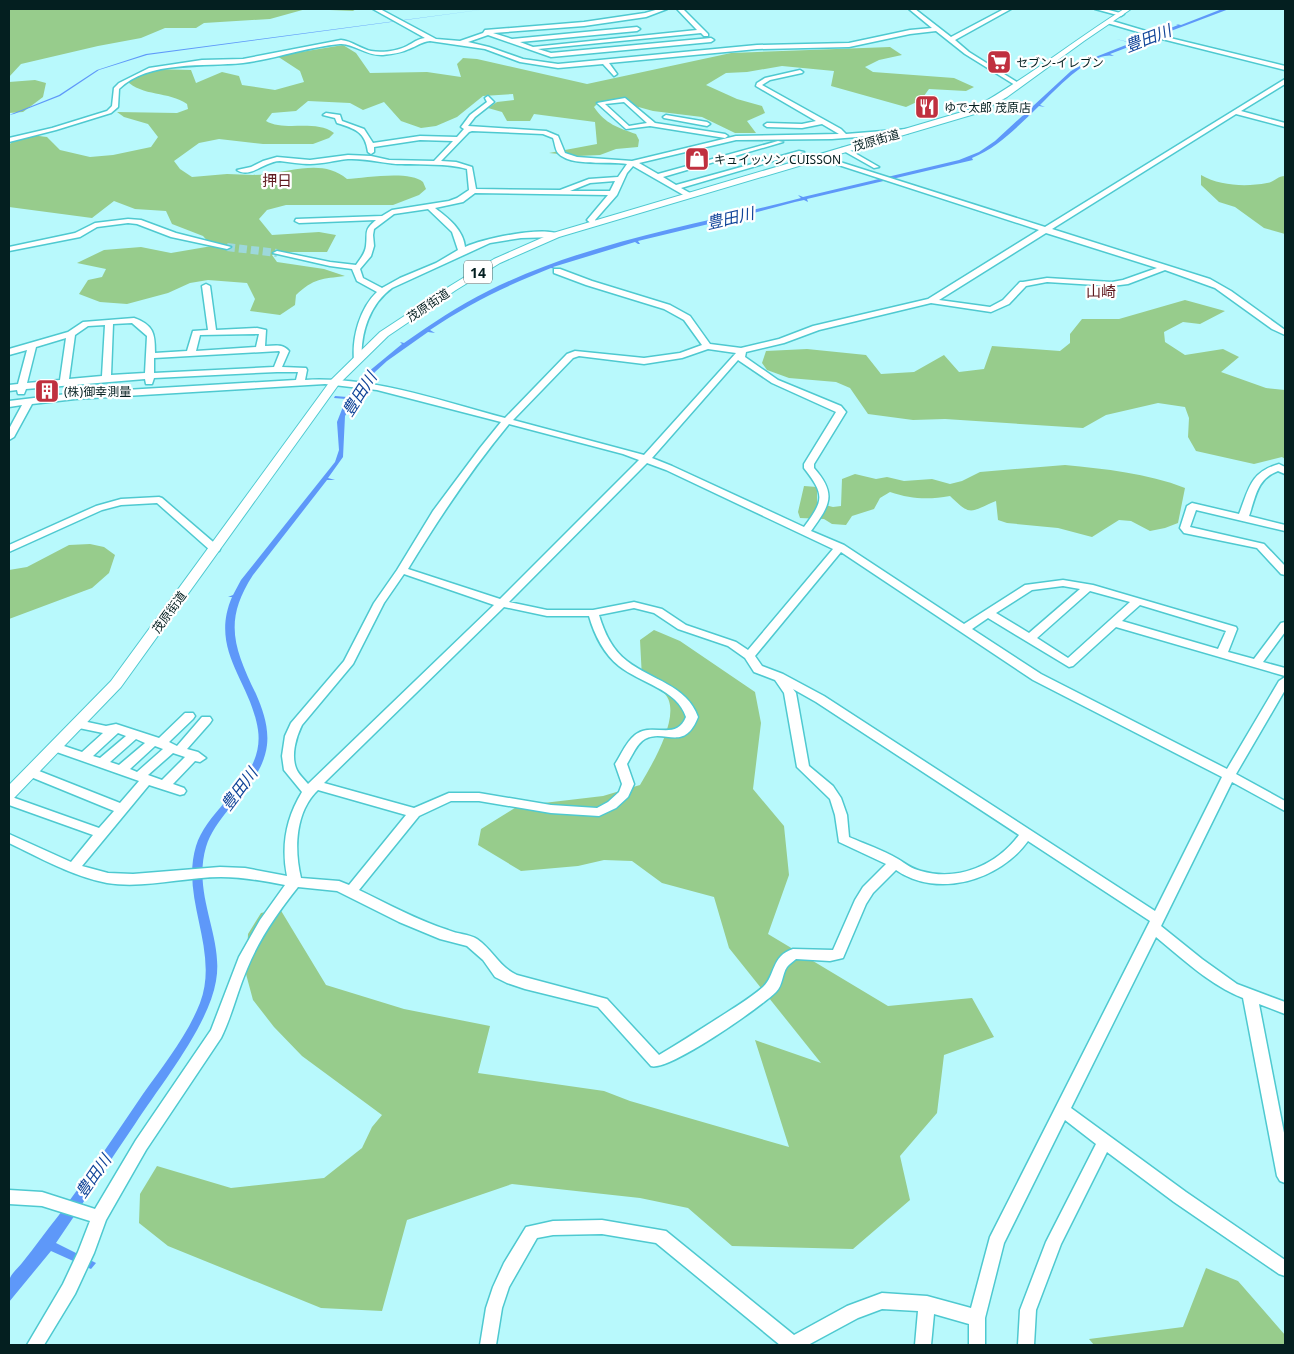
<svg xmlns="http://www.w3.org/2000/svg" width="1294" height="1354" viewBox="0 0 1294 1354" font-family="'Noto Sans','Noto Sans JP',sans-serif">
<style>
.green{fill:#97cc8c}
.water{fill:#5e98f9}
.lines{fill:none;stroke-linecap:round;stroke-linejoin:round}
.minor-tunnel{stroke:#9dd8db;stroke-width:8;stroke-dasharray:8 4;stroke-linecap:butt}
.minor-casing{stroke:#4ec9d0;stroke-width:3}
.major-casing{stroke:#4ec9d0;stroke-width:2}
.minor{fill:#fff;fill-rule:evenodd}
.major{fill:#fff;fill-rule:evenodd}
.labels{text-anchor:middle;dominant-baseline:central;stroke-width:4.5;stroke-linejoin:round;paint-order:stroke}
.far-poi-label{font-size:12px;fill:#041f20;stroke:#fff;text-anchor:start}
.far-street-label{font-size:12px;fill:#041f20;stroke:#fff}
.shield{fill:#fff;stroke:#4f6263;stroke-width:1}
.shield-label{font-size:14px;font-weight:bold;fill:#041f20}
.far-quarter-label{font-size:15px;fill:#5f1a1f;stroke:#fff}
.water-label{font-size:16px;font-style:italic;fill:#114599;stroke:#fff}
</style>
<rect width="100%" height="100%" fill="#b8f9fc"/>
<!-- green -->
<path class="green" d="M9 9H356L353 11 306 9 270 19 204 23 196 28H165L141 38 98 46 21 64 9 77Z
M343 45 356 53 370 73 427 72 461 77 457 64 463 58 477 59 587 84 731 53 890 47 902 55 879 60 865 67 873 72 954 78 974 87 966 91 929 89 921 100 906 107 831 86 834 71 782 66 747 72 726 73 706 85 737 99 762 106 765 113 747 121 756 133H735L702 117 653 111 624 103 599 102 594 107C605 124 619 128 636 134L639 140 638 147 616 149 600 155 578 156 549 153 597 144 595 122 534 114 530 121H507L502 112 488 108 497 102 514 100 513 94 483 96 457 117 436 126 421 128 401 121 384 102 363 110 350 103 308 101 296 111 272 113 266 121C284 132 315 119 334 133L329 138 313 144H263L219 139 199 143 174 161 180 169 192 177C204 176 215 175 227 174 240 174 253 176 266 174 293 171 324 159 347 179 364 178 410 170 423 182 424 184 425 187 426 189L419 195 393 205H286L267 210 259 219 272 235 319 232 336 235 327 252H279L272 255 277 262 324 269 345 276C322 279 314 278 296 295L295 305 280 315 250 311 255 299 247 283 208 280 190 283 168 293 127 304 100 302 79 294 88 280 102 277 106 269 77 263 104 250 141 247 171 253 212 246 203 236 172 224 166 211 135 209 114 201 92 218 9 207V145L14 140 31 135 47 137 60 150 90 157 113 155 151 147 158 137 148 124 124 117 117 112 177 113 188 109 187 104C169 91 142 97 126 80L154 69 191 70 196 83 222 72 239 76 242 85 275 90 304 82 300 71 277 56Z
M35 80 46 83 43 97 23 112 9 113V82Z
M1201 175C1220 186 1246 187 1267 183 1275 182 1277 176 1285 176V234L1264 228 1235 207 1219 202 1201 185Z
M1185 300 1225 311 1200 324 1183 322 1164 332 1165 342 1185 355 1223 349 1239 357 1221 372 1266 388 1285 390V459L1282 457 1254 464 1196 451 1188 437 1189 418 1185 407 1158 403 1106 415 1083 428 945 419 913 420 868 414 850 388 836 382 789 378 767 370 762 363 766 351 807 349 866 355 881 374 914 372 944 355 959 372 984 369 992 346 1060 351 1070 343V334L1082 319H1119Z
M1065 465C1105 469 1147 473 1185 488L1178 523 1165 528 1150 531 1131 521 1119 520 1092 537 1058 528 1007 523 998 520 996 501C969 512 972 517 950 496 928 500 911 499 890 492L880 498 874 509 852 516 846 525 832 524 824 519 800 518 798 512 804 486 817 487V503L833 507 841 506 842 479 855 474 876 479 887 477 904 481 932 479 950 484 962 481 980 472Z
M90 544 104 547 115 555 109 573 92 588 9 619V570L27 567 69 545Z
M654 630 680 641 755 692 761 723 753 789 784 826 789 875 768 934 888 1006 972 998 994 1037 944 1055 937 1113 900 1156 910 1200 853 1249 732 1246 688 1208 640 1198 512 1184 407 1220 382 1311 321 1308 168 1246 139 1223 140 1194 157 1166 231 1188 324 1178 362 1148 372 1127 382 1115 302 1056 274 1027 253 1000 246 974 248 934 261 913 280 909 326 985 404 1009 490 1026 478 1073 604 1091 630 1101 789 1147 755 1040 821 1063 729 948 714 897 662 883 632 861 604 860 578 866 521 871 478 845 481 829 518 806 603 796 640 785C651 766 683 714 665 694 659 688 649 683 642 678L640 640Z
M1206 1268 1238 1281 1285 1335V1345H1094L1089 1339 1183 1327Z"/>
<!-- water -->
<path class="water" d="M487 9 147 55 99 70 60 96 14 114 9 115 59 95 97 70 146 54Z
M1222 9H1229L1110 54 1114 56C1092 50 1055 90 1040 105L1045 107 1039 106C1018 126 999 147 972 158L973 160 807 199 808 202 804 200 795 202 719 222 721 224 717 222 638 241 640 244H638L635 242 553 267 556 269 551 268C508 285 468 304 430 330L435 333 428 332 387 361 375 372 361 390 345 416 343 457 328 478 335 480H327L253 575C223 621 234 648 256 694 263 710 269 727 267 745 262 787 218 808 206 847 192 895 224 937 216 981 208 1027 161 1084 135 1124 108 1163 83 1204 56 1243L96 1263 91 1269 51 1251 9 1302C9 1295 7 1284 10 1278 12 1273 18 1268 22 1263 35 1247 46 1231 59 1215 88 1176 115 1135 143 1094 163 1066 187 1036 200 1003 220 950 180 899 196 846 209 805 265 779 258 730 251 681 209 651 232 597H228L233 595 241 580 335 462 339 450 337 422 346 399 334 398 335 396 347 397 368 372 402 344 400 342 404 343C431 324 458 306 488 291 588 241 697 225 801 198L798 195 803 197 959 160 979 152 995 141 1071 71 1098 56 1131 43 1116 39 1133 43 1178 25 1176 24 1181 25Z"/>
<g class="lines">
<!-- minor-tunnel -->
<path class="minor-tunnel" d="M227 247 277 253"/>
<defs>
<path id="minor" d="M373 9H380L436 39 460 41 483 33 485 30 584 22 645 13 659 9H667L646 17 584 26 493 33 512 39 637 27 640 29 637 31 520 42 533 47 697 30 677 9H683L708 34V36H704L701 33 538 49 551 53 711 38 714 40 711 42 551 57 488 35 468 42 489 47 523 59 558 64 757 45 849 43 910 30 932 28 909 9H915L951 37 1004 9H1011L955 40 969 52 1020 84 1015 85 965 54 936 31 910 34 849 47 757 49 609 63 617 74 614 76 603 64 558 68 520 62 485 49 430 41C421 42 417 46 409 49 401 53 392 54 383 55 366 56 353 43 340 44 307 47 275 59 243 63 205 67 148 60 119 89L118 107 111 113 56 130 9 142V138L52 128 107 111 112 106 114 88 119 83 149 68 202 60 243 59 341 40C352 41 361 49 371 51 382 53 397 51 407 46 413 43 417 39 425 38Z
M1095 9H1105L1124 14 1121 16Z
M1109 20 1166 37 1285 66V70L1162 39 1107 23Z
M800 70 803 72 802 73 770 80 762 85 841 129 846 134 908 129 911 131 908 133 832 139 736 140 639 163 658 174 778 141 783 142 663 177 676 185 799 151 804 152 681 188 690 193V197H687L633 166 627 173 617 195 595 220 596 225H593L587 220 608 195 475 193 463 202 435 208C448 218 463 229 465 247 482 239 545 225 560 235L556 237 521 238 490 243 392 288C370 304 360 333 362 360L358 363 354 360C352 337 360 308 377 292L357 281 352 269 330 266 273 253 277 251 330 262 356 265C360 259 365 254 366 246 368 232 363 231 376 220L299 223 295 221 296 219 382 216 392 210 449 201 457 198 469 190 467 169C446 163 423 165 402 164 384 164 367 158 348 159 336 160 323 164 310 164 300 164 290 162 280 161 265 161 250 179 237 170L251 167 263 161 277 157 310 160 348 155 371 156 389 160 434 161 453 141 420 140 374 147V152L371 154 368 152C365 131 355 129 337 123L335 118 323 115 326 113 340 115 342 121 364 129 373 143 420 136 457 137 464 129 461 127 470 115 487 102 485 98 488 96 494 102 475 117 468 126 546 131 558 136 565 153 577 157 632 161 736 136 839 134 822 124 802 128 767 127 764 125 767 123 802 124 816 121 756 86 757 83 765 78ZM472 131 543 134 553 138C555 143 555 149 558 153 570 167 610 161 627 164L618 177 589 179 560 190 476 189 472 167 456 162 441 161 469 132ZM615 181 610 191H570L590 183ZM428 209 452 232 458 250 436 263 400 278 382 288 363 278 360 269 371 256 374 246 373 235 374 229 394 214Z
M1285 79V84L1241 111 1285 123V127L1236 114 1052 229 1210 279 1231 291 1285 330V335L1272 329 1215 288 1165 270 1128 284 1112 286 1047 282 1026 286 1009 304 991 312 931 303 819 330 784 343 746 352 745 357 778 380 841 406 846 412 814 464V468C837 494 830 505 811 531L844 545 964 624 1025 585 1063 580 1093 585 1236 627 1237 629 1228 652 1254 659 1281 623 1285 622V632L1263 662 1285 668V676L1116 627 1073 666 1069 667 988 618 972 629 1041 674 1227 769 1279 681 1285 677V690L1236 774 1285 801V811L1232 782 1161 926 1202 959 1237 984 1285 1002V1014L1259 1004 1285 1138V1183L1280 1181 1277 1176 1243 998C1210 985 1183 959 1156 937L1071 1108 1186 1192 1285 1260V1276L1279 1274 1174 1202 1107 1152 1061 1244 1036 1310 1034 1345H1018L1020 1310 1046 1242 1096 1144 1065 1120 1004 1243 985 1318V1345H969V1324L934 1314 931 1345H915L918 1311 882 1309 858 1318 808 1345H780L656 1243 602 1234 553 1235 537 1238 509 1287 502 1308 496 1345H480L486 1308 493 1287 504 1263 526 1227 553 1221 602 1220 666 1231 794 1335 847 1306 882 1293 927 1296 971 1308 990 1237 1150 921 1028 841C1000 880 938 899 896 870L873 893 866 904 843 958 830 961 796 959C793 962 789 964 787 967 782 974 783 985 776 992 761 1007 668 1072 651 1066L598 1007 525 989 507 983 495 977 483 960 467 946 440 939 399 922 337 891 298 887C278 912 259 939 247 969 237 992 232 1016 221 1038L146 1150 106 1220 94 1253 75 1294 44 1345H27L63 1284 78 1252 90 1221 42 1206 9 1204V1190L42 1192 95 1209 136 1140 211 1030 239 957 260 920 285 885C264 881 243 877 221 877 184 877 144 889 107 883 72 876 40 858 9 843V834L71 862 93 835 9 805V796L99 828 114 811 26 775 24 772 26 769H34L120 803 139 781 51 750 49 747 55 743 82 752 103 733 74 727 72 724 74 721 78 720 106 726 116 724 159 738 185 713H193L195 716 193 719 169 742 177 746 202 717H210L212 720 210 723 187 749 198 752 206 758 200 762 195 761 173 784 184 788 186 791 184 794 180 795 149 785 82 866 108 873 133 874 220 867 245 868 287 876C281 846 286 818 302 792L284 770 282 756 285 736 291 723 344 661 374 603 397 570 433 511 480 448 501 422 377 390 325 384 75 399 32 404 14 437 9 440V429L22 405 9 407V401L75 393 296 380 298 372H277L154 378 152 384H146L145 379 26 389 24 394H18L17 390 9 391V385L18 384 27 350 9 355V349L68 332 83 322 134 318C154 325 155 334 155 353L187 351 193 331 208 330 202 286 206 284 210 286 216 330 257 328 266 330 265 346C274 346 282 343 289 351L282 367 306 368 307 370 305 380C373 376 440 401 505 418L567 354 575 351 644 358 680 353 702 345 684 320 664 309 586 285 554 273V269H560L592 281 670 305 690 316 710 344 741 348 779 339 813 326 928 299 1039 230 817 158V156H821L1045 227ZM1046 233 1157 268 1123 280 1112 282 1047 278 1023 282H1020L1003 300 990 307 939 300ZM132 323 147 336 145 373 111 375 113 324ZM105 325 102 376 69 379 75 335 88 326ZM259 334 256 347 196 351 200 335ZM66 338 60 380 27 383 36 347ZM708 349 736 353 644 455 513 420 573 358 579 356 644 364 682 358ZM279 351 280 352 274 367 154 373V358ZM738 360 772 383 836 412 804 464V468C825 495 824 500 804 527L672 466 652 458ZM509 424 623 454 639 460 500 599 408 569C439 518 471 470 509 424ZM647 463 666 470 833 549 748 650 736 642 686 625 662 609 634 602 593 610H547L509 602ZM841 552 1033 680 1222 777 1155 911 824 696 783 674 762 666 755 656ZM404 574 494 605 308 784C305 780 298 774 296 768 291 755 296 737 302 725L353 664 384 603ZM1063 586 1080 589 1029 633 996 613 1032 590ZM1090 591 1130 602 1068 658 1037 638ZM1140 605 1226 631 1218 649 1122 621ZM504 607 547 616H589C594 634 604 654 619 666 640 683 677 689 686 717 676 742 652 721 635 735 626 742 621 755 615 764L622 784 619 792 608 802 597 808 551 805 479 793H449L414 808 324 783ZM634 608 654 613 678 629 728 646 745 658 754 672 775 680 784 693 797 767 830 799 835 815 839 842 886 864 863 887 855 900 833 950 793 949C771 956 776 975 763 987 748 1000 732 1009 715 1020 696 1032 678 1044 659 1055L607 999 517 975C499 967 493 950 477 939 469 934 457 934 448 930 417 920 388 904 359 890L419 816 451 801H479L551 813 599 816 616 808 628 797 634 784 627 764C632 756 637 743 645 739 665 728 684 753 698 717 687 685 651 680 627 661 612 650 604 632 599 615ZM793 689 816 702 1019 835C997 865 958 882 921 871 912 869 906 864 898 859 883 850 865 844 849 837L847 815 841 798 833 786 809 766 796 693ZM118 733 126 736 100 758 93 756ZM136 739 145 743 119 765 110 762ZM155 746 163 749 137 772 130 769ZM173 753 185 757 162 780 148 775ZM318 790 406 815 349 885 339 881 301 878C294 849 295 812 318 790Z
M625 98 655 123 725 134 728 136 725 138 650 126 626 129 597 103ZM624 102 647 123 629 126 605 104Z
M666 115 707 122 710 124 707 126 664 118 663 117Z
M842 148H846L879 167 874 168 842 150Z
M128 219 141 220 176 233 231 247 227 249 171 237 137 224 128 223 97 227 80 237 9 251V247L75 233 95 223Z
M1279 464 1285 467V474L1278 471C1257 479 1256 496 1249 516L1285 525V531L1196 510 1190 527 1264 544 1285 566V575L1281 574 1257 548 1184 533 1180 528 1187 506 1192 503 1239 514C1249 489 1250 472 1279 464Z
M159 497 162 498 219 547 220 549 219 551H211L157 503 121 505 102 510 9 552V545L96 506 121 499Z"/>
<path id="major" d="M1124 9H1131L1084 41 1007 97 978 113 559 237 500 263 456 290 388 336 339 384 121 687 14 798 9 799V785L111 681 331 380 380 332 450 286 494 259 553 233 972 109C1025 80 1073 41 1124 9Z"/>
</defs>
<!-- minor casing -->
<use href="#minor" class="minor-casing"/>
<!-- major casing -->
<use href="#major" class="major-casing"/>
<!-- minor -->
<use href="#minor" class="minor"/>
<!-- major -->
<use href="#major" class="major"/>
</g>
<!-- icons -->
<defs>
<symbol id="supermarket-square" viewBox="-11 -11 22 22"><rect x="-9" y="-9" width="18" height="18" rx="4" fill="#c0303f" stroke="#fff"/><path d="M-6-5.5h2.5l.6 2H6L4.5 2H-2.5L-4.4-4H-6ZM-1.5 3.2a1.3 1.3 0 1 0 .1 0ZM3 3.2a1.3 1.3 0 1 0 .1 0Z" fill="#fff"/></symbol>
<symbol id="restaurant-square" viewBox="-11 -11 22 22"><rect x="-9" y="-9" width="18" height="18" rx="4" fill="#c0303f" stroke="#fff"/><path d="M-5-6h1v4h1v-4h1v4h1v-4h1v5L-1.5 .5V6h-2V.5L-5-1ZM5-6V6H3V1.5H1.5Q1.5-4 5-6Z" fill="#fff"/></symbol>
<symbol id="shop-square" viewBox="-11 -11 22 22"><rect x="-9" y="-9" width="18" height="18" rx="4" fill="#c0303f" stroke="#fff"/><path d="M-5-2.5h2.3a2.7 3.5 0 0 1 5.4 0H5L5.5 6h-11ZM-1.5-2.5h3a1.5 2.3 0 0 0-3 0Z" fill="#fff"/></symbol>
<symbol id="building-square" viewBox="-11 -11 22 22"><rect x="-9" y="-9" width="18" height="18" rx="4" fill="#c0303f" stroke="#fff"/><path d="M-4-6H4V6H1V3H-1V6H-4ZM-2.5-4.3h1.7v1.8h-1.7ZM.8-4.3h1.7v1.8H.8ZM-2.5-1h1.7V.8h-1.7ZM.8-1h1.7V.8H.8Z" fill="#fff"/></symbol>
</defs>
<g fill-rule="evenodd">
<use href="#supermarket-square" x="985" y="48" width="28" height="28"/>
<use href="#restaurant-square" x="913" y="93" width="28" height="28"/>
<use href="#shop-square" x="683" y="145" width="28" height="28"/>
<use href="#building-square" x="33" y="377" width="28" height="28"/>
</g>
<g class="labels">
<!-- far-poi labels -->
<g class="far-poi-label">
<text x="1016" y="62">セブン-イレブン</text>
<text x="944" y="107">ゆで太郎 茂原店</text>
<text x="714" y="159">キュイッソン CUISSON</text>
<text x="64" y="391">(株)御幸測量</text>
</g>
<!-- far-street labels -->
<g class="far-street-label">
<text transform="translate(876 140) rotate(-16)">茂原街道</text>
<text transform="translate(428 305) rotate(-34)">茂原街道</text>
<text transform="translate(169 612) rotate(-54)">茂原街道</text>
</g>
<!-- shield labels -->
<rect class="shield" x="464" y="260.5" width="28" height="23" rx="4"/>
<g class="shield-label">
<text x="478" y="272">14</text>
</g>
<!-- far-quarter labels -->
<g class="far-quarter-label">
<text x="277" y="180">押日</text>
<text x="1101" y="291">山崎</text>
</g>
<!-- water labels -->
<g class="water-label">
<text transform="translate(1148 38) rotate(-21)">豊田川</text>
<text transform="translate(730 218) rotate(-13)">豊田川</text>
<text transform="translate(359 394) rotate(-57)">豊田川</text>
<text transform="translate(239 789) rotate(-53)">豊田川</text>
<text transform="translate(93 1176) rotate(-55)">豊田川</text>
</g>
</g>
<!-- border -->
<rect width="1294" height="1354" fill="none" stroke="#041f20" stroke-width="20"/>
</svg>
